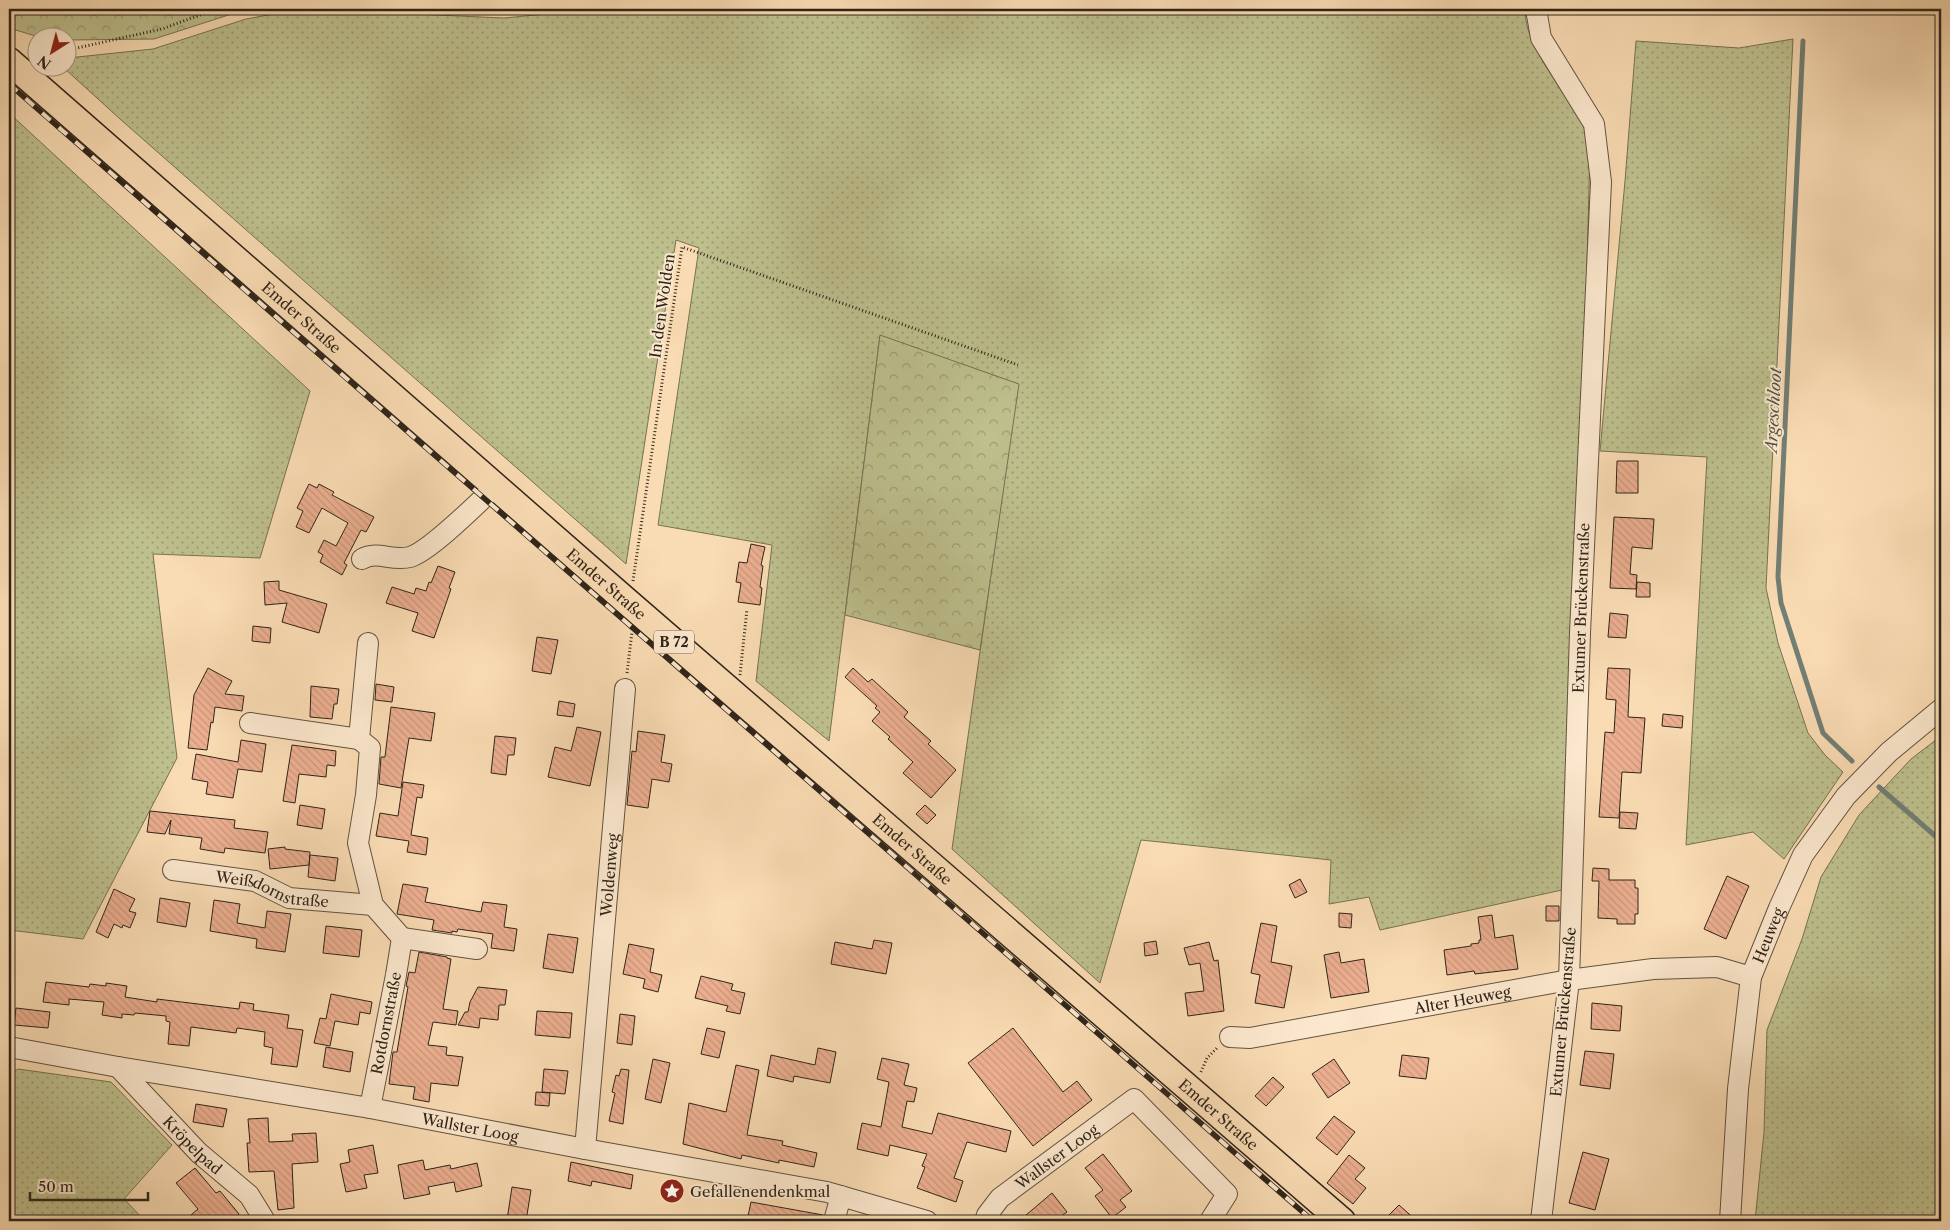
<svg xmlns="http://www.w3.org/2000/svg" width="1950" height="1230" viewBox="0 0 1950 1230" font-family="'Libre Caslon Text',serif">
<style>
.grass{fill:url(#grass-dots);stroke:#767254}
.forest{fill:url(#forest-crowns);stroke:#767254}
.water{fill:#9ebbb1;stroke:#727f75}
.lines{fill:none;stroke-linecap:round;stroke-linejoin:round}
.stream{stroke:#727f75;stroke-width:5}
.building{fill:url(#building-back-hatch);stroke:#2f241a}
.minor-casing{stroke:#625240;stroke-width:22}
.major-casing{stroke:#2f241a;stroke-width:29}
.path{stroke:#2f241a;stroke-width:3;stroke-dasharray:1 2.5;stroke-linecap:butt}
.minor{stroke:#fce8ce;stroke-width:20}
.major{stroke:#fadcb4;stroke-width:26}
.rail-casing{stroke:#2f241a;stroke-width:5.5}
.rail{stroke:#fce8ce;stroke-width:4;stroke-dasharray:11;stroke-linecap:butt}
.labels{text-anchor:middle;dominant-baseline:central;stroke-width:4;stroke-linejoin:round;paint-order:stroke}
.shield{fill:#fce8ce;stroke:#6c5f50;stroke-width:1}
.shield-label{font-size:14px;font-weight:bold;fill:#2f241a}
.street-label{font-size:15px;fill:#2f241a;stroke:#fce8ce}
.poi-label{font-size:15px;fill:#2f241a;stroke:#fce8ce;text-anchor:start}
.water-label{font-size:16px;font-style:italic;fill:#505147;stroke:#fce8ce}
</style>
<defs>
<pattern id="grass-dots" width="8" height="8" patternUnits="userSpaceOnUse" patternTransform="scale(1.25)"><rect width="8" height="8" fill="#bec08e"/><path d="M2 2h.1M6 6h.1" fill="none" stroke="#9b9c73" stroke-width="1.8" stroke-linecap="round"/></pattern>
<pattern id="forest-crowns" width="20" height="18" patternUnits="userSpaceOnUse" patternTransform="scale(1.25)"><rect width="20" height="18" fill="#bec08e"/><path d="M2 6a3 3 0 1 1 6 0M12 15a3 3 0 1 1 6 0" fill="none" stroke="#9b9c73"/></pattern>
<pattern id="building-back-hatch" width="6" height="6" patternUnits="userSpaceOnUse" patternTransform="scale(1.25)"><rect width="6" height="6" fill="#ecaf90"/><path d="M-1 5l2 2M0 0l6 6M5-1l2 2" fill="none" stroke="#cb967c"/></pattern>
</defs>
<rect width="100%" height="100%" fill="#fadcb4"/>
<filter id="stains"><feTurbulence type="fractalNoise" baseFrequency=".004" numOctaves="4"/><feColorMatrix values="0 0 0 0 .2 0 0 0 0 .09 0 0 0 0 .02 0 0 0 .5 -.17"/></filter>
<radialGradient id="worn" r=".72"><stop offset=".6" stop-color="#630" stop-opacity="0"/><stop offset="1" stop-color="#630" stop-opacity=".3"/></radialGradient>
<!-- grass -->
<path class="grass" d="M301 9 504 18 599 9H1525C1524 47 1566 91 1582 123 1586 131 1588 141 1590 150L1584 384 1562 890 1380 930 1369 897 1329 904 1331 860 1141 840 1100 983 952 849 1018 384 880 336 829 741 756 681 772 545 658 525 699 248 676 240 626 564 120 119 64 68H68V58L153 49 246 19Z
M1793 39 1766 588 1778 643 1808 733 1825 755 1843 772 1784 859 1753 832 1686 845 1707 457 1600 451 1625 181 1636 41 1739 48Z
M9 113 310 391 260 558 153 554 177 758 83 939 9 930Z
M1941 736V1221H1755L1764 1132 1767 1030 1802 939 1821 877 1859 815 1911 759Z
M18 1069 111 1082 172 1145 124 1199 145 1221H9V1075Z"/>
<!-- forest -->
<path class="forest" d="M9 9H257L241 11 154 39 68 40V38L39 37 9 28Z
M880 335 1019 384 980 650 845 615Z"/>
<!-- water -->
<path class="water" d="M1671 9H1781C1745 16 1707 14 1671 9Z"/>
<g class="lines">
<!-- stream -->
<path class="stream" d="M1803 41 1778 577 1781 603 1823 733 1852 761
M1879 787 1941 841"/>
</g>
<!-- building -->
<path class="building" d="M1617 461H1638V493H1616Z
M309 484 317 488 319 484 334 492 332 495 374 517 366 532 361 530 344 563 347 565 342 575 320 562 323 555 318 552 324 540 336 546 348 523 322 508 309 533 296 527 303 511 297 508Z
M1614 517 1654 519 1652 549 1632 547 1630 574 1637 575 1636 589 1610 588Z
M751 544 765 547 761 565 763 566 760 587 762 588 760 605 738 602 741 583 736 582 739 562 747 563Z
M438 566 455 572 449 588 451 589 434 638 412 631 418 613 386 603 392 587 414 594 416 588 426 591 429 582 431 583Z
M279 581V590L327 604 319 633 282 622 287 603 265 605 264 582Z
M1637 582 1650 583V597H1636Z
M1610 613 1628 615 1626 638 1608 637Z
M253 626 271 628 270 643 252 641Z
M537 637 558 640 551 674 532 671Z
M208 668 232 681 225 694 244 696 242 711 215 707 213 723 211 722 207 750 188 748 194 695Z
M853 668 868 682 872 679 908 712 904 717 931 741 928 744 956 770 931 798 903 773 913 762 888 739 890 737 872 721 880 712 875 708 877 706 845 677Z
M1608 668 1630 669 1628 717 1645 718 1641 773 1622 772 1619 818 1599 817 1605 732 1614 733 1616 700 1606 699Z
M376 684 394 687 392 702 375 700Z
M311 686 339 689 337 704H334L332 719 310 717Z
M559 701 575 704 573 717 557 715Z
M391 707 435 713 431 741 409 738 401 788 379 784 381 757H385Z
M1663 714 1683 716 1682 728 1662 726Z
M577 727 601 732 590 786 548 777 555 747 571 751Z
M638 731 665 735 661 762 672 764 669 782 652 779 648 808 627 805 632 751 636 752Z
M495 736 516 738 514 755H508L506 775 491 773Z
M241 740 266 744 262 772 238 769 233 798 206 794 208 782 192 779 196 754 238 762Z
M292 745 336 751 335 766 327 765 326 777 299 774 295 803 283 801Z
M403 782 424 785 422 798 417 797 411 835 428 838 426 855 407 852 409 841 376 836 380 813 398 816Z
M300 805 325 809 322 829 297 825Z
M925 805 936 815 927 824 916 814Z
M150 811 235 820 234 828 268 832 265 853 225 848 224 853 200 849 202 838 169 834 171 820 165 834 147 832Z
M1620 812 1638 813 1636 829 1619 828Z
M285 847V849L310 852 309 865 270 869 268 849Z
M310 855 338 858 335 881 308 877Z
M1593 868 1609 869V880H1635V888H1638V914H1635V924H1617V919L1598 918 1599 881H1592Z
M1727 876 1749 886 1726 939 1704 929Z
M1300 879 1307 892 1295 898 1289 885Z
M403 884 428 888 425 902 481 912 483 902 507 905 504 927 517 929 514 951 491 948 493 934 458 929 457 932 452 931V933L432 930 434 920 397 914Z
M114 889 135 899 129 911 136 913 130 928 123 925 122 928 114 924 108 938 96 932Z
M160 898 190 903 186 927 157 922Z
M214 900 240 904 237 923 265 928 267 911 291 914 285 952 256 948 257 939 210 931Z
M1546 906H1559V921H1546Z
M1339 913 1352 914 1351 928 1339 927Z
M1492 915 1495 938 1513 935 1518 969 1475 974 1474 971 1447 975 1444 950 1471 946V944L1479 943V940H1481L1478 917Z
M1261 923 1277 926 1271 962 1292 966 1284 1008 1255 1003 1260 975 1251 973Z
M326 926 362 930 359 957 323 953Z
M548 934 578 938 573 973 543 968Z
M874 940 892 943 886 974 831 964 835 942 872 949Z
M1156 941 1158 954 1145 956 1144 943Z
M1209 942 1214 961 1218 960 1224 1011 1188 1016 1185 993 1204 991 1200 963 1189 965 1184 948Z
M629 944 654 949 650 972 662 975 658 992 643 988 645 979 623 974Z
M419 952 447 957V958L451 959 443 1009 458 1011 456 1025 433 1022 428 1045 447 1047 446 1055 463 1057 458 1086 431 1083 429 1102 413 1099 415 1087 389 1084 393 1052H397L408 987 406 986 409 972 415 973Z
M1339 952 1341 963 1364 959 1369 992 1331 998 1324 955Z
M701 976 733 984 731 990 745 993 740 1014 726 1011 728 1006 695 998Z
M46 982 89 987 90 984 106 986V983L127 986 125 997 157 1002V999L239 1009 240 1002 254 1004 253 1010 289 1015 287 1028 303 1030 297 1067 271 1064 273 1048 264 1046 265 1032 237 1028 236 1033 191 1027 189 1046 168 1044 170 1022 166 1021V1016L135 1013 134 1015 122 1014V1018L102 1015 104 1002 69 999V1005L43 1002Z
M478 987 507 990 505 1005H499L498 1020 480 1018 479 1028 458 1025 465 1012H468L470 1002Z
M331 994 372 1002 370 1014 360 1012 358 1025 335 1021 330 1046 314 1043 320 1018 326 1019Z
M1592 1003 1622 1006 1620 1031 1591 1029Z
M16 1008 50 1012 48 1028 14 1025Z
M537 1011 572 1013 570 1038 535 1035Z
M620 1014 635 1016 632 1045 617 1043Z
M707 1028 725 1032 719 1058 701 1054Z
M1013 1028 1063 1092 1077 1081 1092 1100 1033 1146 968 1063Z
M326 1047 353 1052 350 1072 323 1067Z
M818 1048 836 1052 830 1083 794 1076 793 1082 767 1076 771 1055 815 1065Z
M1585 1051 1614 1054 1610 1089 1580 1085Z
M1402 1055 1429 1058 1426 1079 1399 1076Z
M882 1058 909 1064 904 1085 917 1088 914 1102 907 1101 902 1127 932 1134 938 1113 1011 1131 1006 1152 967 1142 954 1178 963 1181 956 1202 917 1188 925 1167 922 1166 927 1154 890 1145 888 1156 857 1149 862 1123 881 1127 889 1082 877 1079Z
M653 1059 670 1063 661 1103 645 1099Z
M1334 1059 1350 1083 1328 1098 1312 1074Z
M736 1065 759 1070 747 1135 783 1141 782 1145 817 1153 814 1167 779 1160V1163L742 1155 741 1159 683 1144 689 1103 726 1112Z
M544 1069 568 1071 565 1094 542 1092Z
M621 1069 629 1070 623 1124 609 1121 615 1093 612 1092 616 1075 619 1076Z
M1273 1077 1284 1087 1266 1106 1255 1096Z
M536 1092 550 1093 549 1106 535 1105Z
M196 1104 227 1109 223 1127 193 1122Z
M1334 1116 1355 1132 1337 1155 1316 1138Z
M268 1118 269 1142 293 1141 292 1134 316 1133 318 1162 292 1164 294 1208 278 1210 274 1171 249 1172 247 1143H250L248 1119Z
M373 1145 378 1173 364 1175 367 1188 346 1192 340 1164 350 1162 348 1150Z
M1583 1152 1609 1159 1595 1210 1569 1203Z
M1103 1154 1132 1191 1120 1200 1126 1207 1112 1218 1095 1196 1103 1190 1085 1168Z
M1349 1155 1365 1168 1355 1179 1366 1188 1353 1204 1327 1183Z
M423 1160 425 1170 450 1165 451 1169 477 1163 482 1186 456 1192 454 1182 428 1187 430 1194 404 1199 398 1165Z
M571 1162 633 1175 631 1189 592 1181 591 1186 568 1181Z
M195 1168 216 1193 220 1191 239 1214 231 1221H197L191 1215 198 1209 176 1183Z
M512 1187 531 1190 526 1221 507 1220Z
M1052 1193 1067 1212 1054 1221H1019Z
M751 1202 823 1215 822 1221H747Z
M1399 1205 1417 1221H1383Z"/>
<g class="lines">
<defs>
<g id="minor">
<path d="M1536 9 1541 38 1594 124 1601 182 1580 633 1569 980 1541 1221"/>
<path d="M362 559C378 550 392 562 410 557 430 551 479 502 496 486"/>
<path d="M368 643 359 739 370 748 366 795 358 843 373 905 402 938 396 975 370 1108"/>
<path d="M250 723 359 739"/>
<path id="s1" d="M173 870 255 881 289 898 373 905"/>
<path d="M402 938 477 949"/>
<path id="s2" d="M1230 1037 1250 1038 1569 980 1653 969 1717 967 1751 977"/>
<path id="s3" d="M9 1047 118 1067 370 1108 585 1149 827 1192 927 1221"/>
<path id="s4" d="M118 1067 199 1153 249 1195 265 1221"/>
<path id="s5" d="M585 1149 625 689"/>
<path d="M834 1221 841 1196"/>
<path id="s6" d="M985 1221 987 1215 1000 1198 1134 1099 1227 1194 1210 1221"/>
<path id="s7" d="M1730 1221 1738 1089 1751 977 1779 908 1803 855 1846 796 1889 752 1941 709"/>
</g>
<g id="major">
<path id="s8" d="M9 61 624 599 1342 1221"/>
</g>
</defs>
<!-- minor casing -->
<use href="#minor" class="minor-casing"/>
<!-- major casing -->
<use href="#major" class="major-casing"/>
<!-- path -->
<path class="path" d="M68 50 162 29 216 9
M633 581 682 247 1018 365
M627 673 632 632
M740 675 747 609
M1201 1072 1207 1058 1218 1047"/>
<!-- minor -->
<use href="#minor" class="minor"/>
<!-- major -->
<use href="#major" class="major"/>
<defs>
<path id="rail" d="M9 84 1313 1221"/>
</defs>
<!-- rail casing -->
<use href="#rail" class="rail-casing"/>
<!-- rail -->
<use href="#rail" class="rail"/>
</g>
<!-- icons -->
<defs>
<symbol id="sight-disc" viewBox="-11 -11 22 22"><circle r="9.5" fill="#8f2418" stroke="#fce8ce"/><path d="M0-6L1.8-2.2L6-1.7L2.9 1.2L3.7 5.4L0 3.3L-3.7 5.4L-2.9 1.2L-6-1.7L-1.8-2.2Z" fill="#fff"/></symbol>
</defs>
<g fill-rule="evenodd">
<use href="#sight-disc" x="658" y="1177" width="28" height="28"/>
</g>
<g class="labels">
<!-- shield labels -->
<rect class="shield" x="654" y="630.5" width="40" height="23" rx="4"/>
<g class="shield-label">
<text x="674" y="642">B 72</text>
</g>
<!-- street labels -->
<g class="street-label">
<text transform="translate(662 306) rotate(-82)">In den Wolden</text>
<text stroke="none"><textPath href="#s8" startOffset="389">Emder Straße</textPath></text>
<text stroke="none"><textPath href="#s8" startOffset="794">Emder Straße</textPath></text>
<text transform="translate(1581 608) rotate(-88)">Extumer Brückenstraße</text>
<text stroke="none"><textPath href="#s8" startOffset="1199">Emder Straße</textPath></text>
<text stroke="none"><textPath href="#s5" startOffset="275">Woldenweg</textPath></text>
<text stroke="none"><textPath href="#s1" startOffset="102">Weißdornstraße</textPath></text>
<text stroke="none"><textPath href="#s7" startOffset="290">Heuweg</textPath></text>
<text stroke="none"><textPath href="#s2" startOffset="236">Alter Heuweg</textPath></text>
<text transform="translate(1563 1012) rotate(-85)">Extumer Brückenstraße</text>
<text transform="translate(386 1023) rotate(-79)">Rotdornstraße</text>
<text stroke="none"><textPath href="#s8" startOffset="1604">Emder Straße</textPath></text>
<text stroke="none"><textPath href="#s3" startOffset="468">Wallster Loog</textPath></text>
<text stroke="none"><textPath href="#s4" startOffset="108">Kröpelpad</textPath></text>
<text stroke="none"><textPath href="#s6" startOffset="98">Wallster Loog</textPath></text>
</g>
<!-- poi labels -->
<g class="poi-label">
<text x="690" y="1191">Gefallenendenkmal</text>
</g>
<!-- water labels -->
<g class="water-label">
<text transform="translate(1773 410) rotate(-87)">Argeschloot</text>
</g>
</g>
<!-- margin -->
<rect width="1950" height="1230" fill="none" stroke="#fadcb4" stroke-width="30"/>
<rect x="10" y="10" width="1930" height="1210" fill="none" stroke="#2f241a" stroke-width="2.5"/>
<rect x="15" y="15" width="1920" height="1200" fill="none" stroke="#2f241a"/>
<!-- north arrow -->
<g transform="translate(52 52) rotate(216)"><circle r="24" fill="#fce8ce" stroke="#aa9a86"/>
<path d="M0-4L9 19L0 12L-9 19Z" fill="#8f2418"/>
<text y="-8" font-size="14" font-weight="bold" text-anchor="middle" fill="#2f241a">N</text>
</g>
<!-- scale -->
<path d="M30 1192v8h118v-8" fill="none" stroke="#2f241a" stroke-width="2.5"/>
<text x="38" y="1192" font-size="15" fill="#2f241a" stroke="#fce8ce" stroke-width="4" paint-order="stroke">50 m</text>
<rect width="100%" height="100%" filter="url(#stains)"/>
<rect width="100%" height="100%" fill="url(#worn)"/>
</svg>
